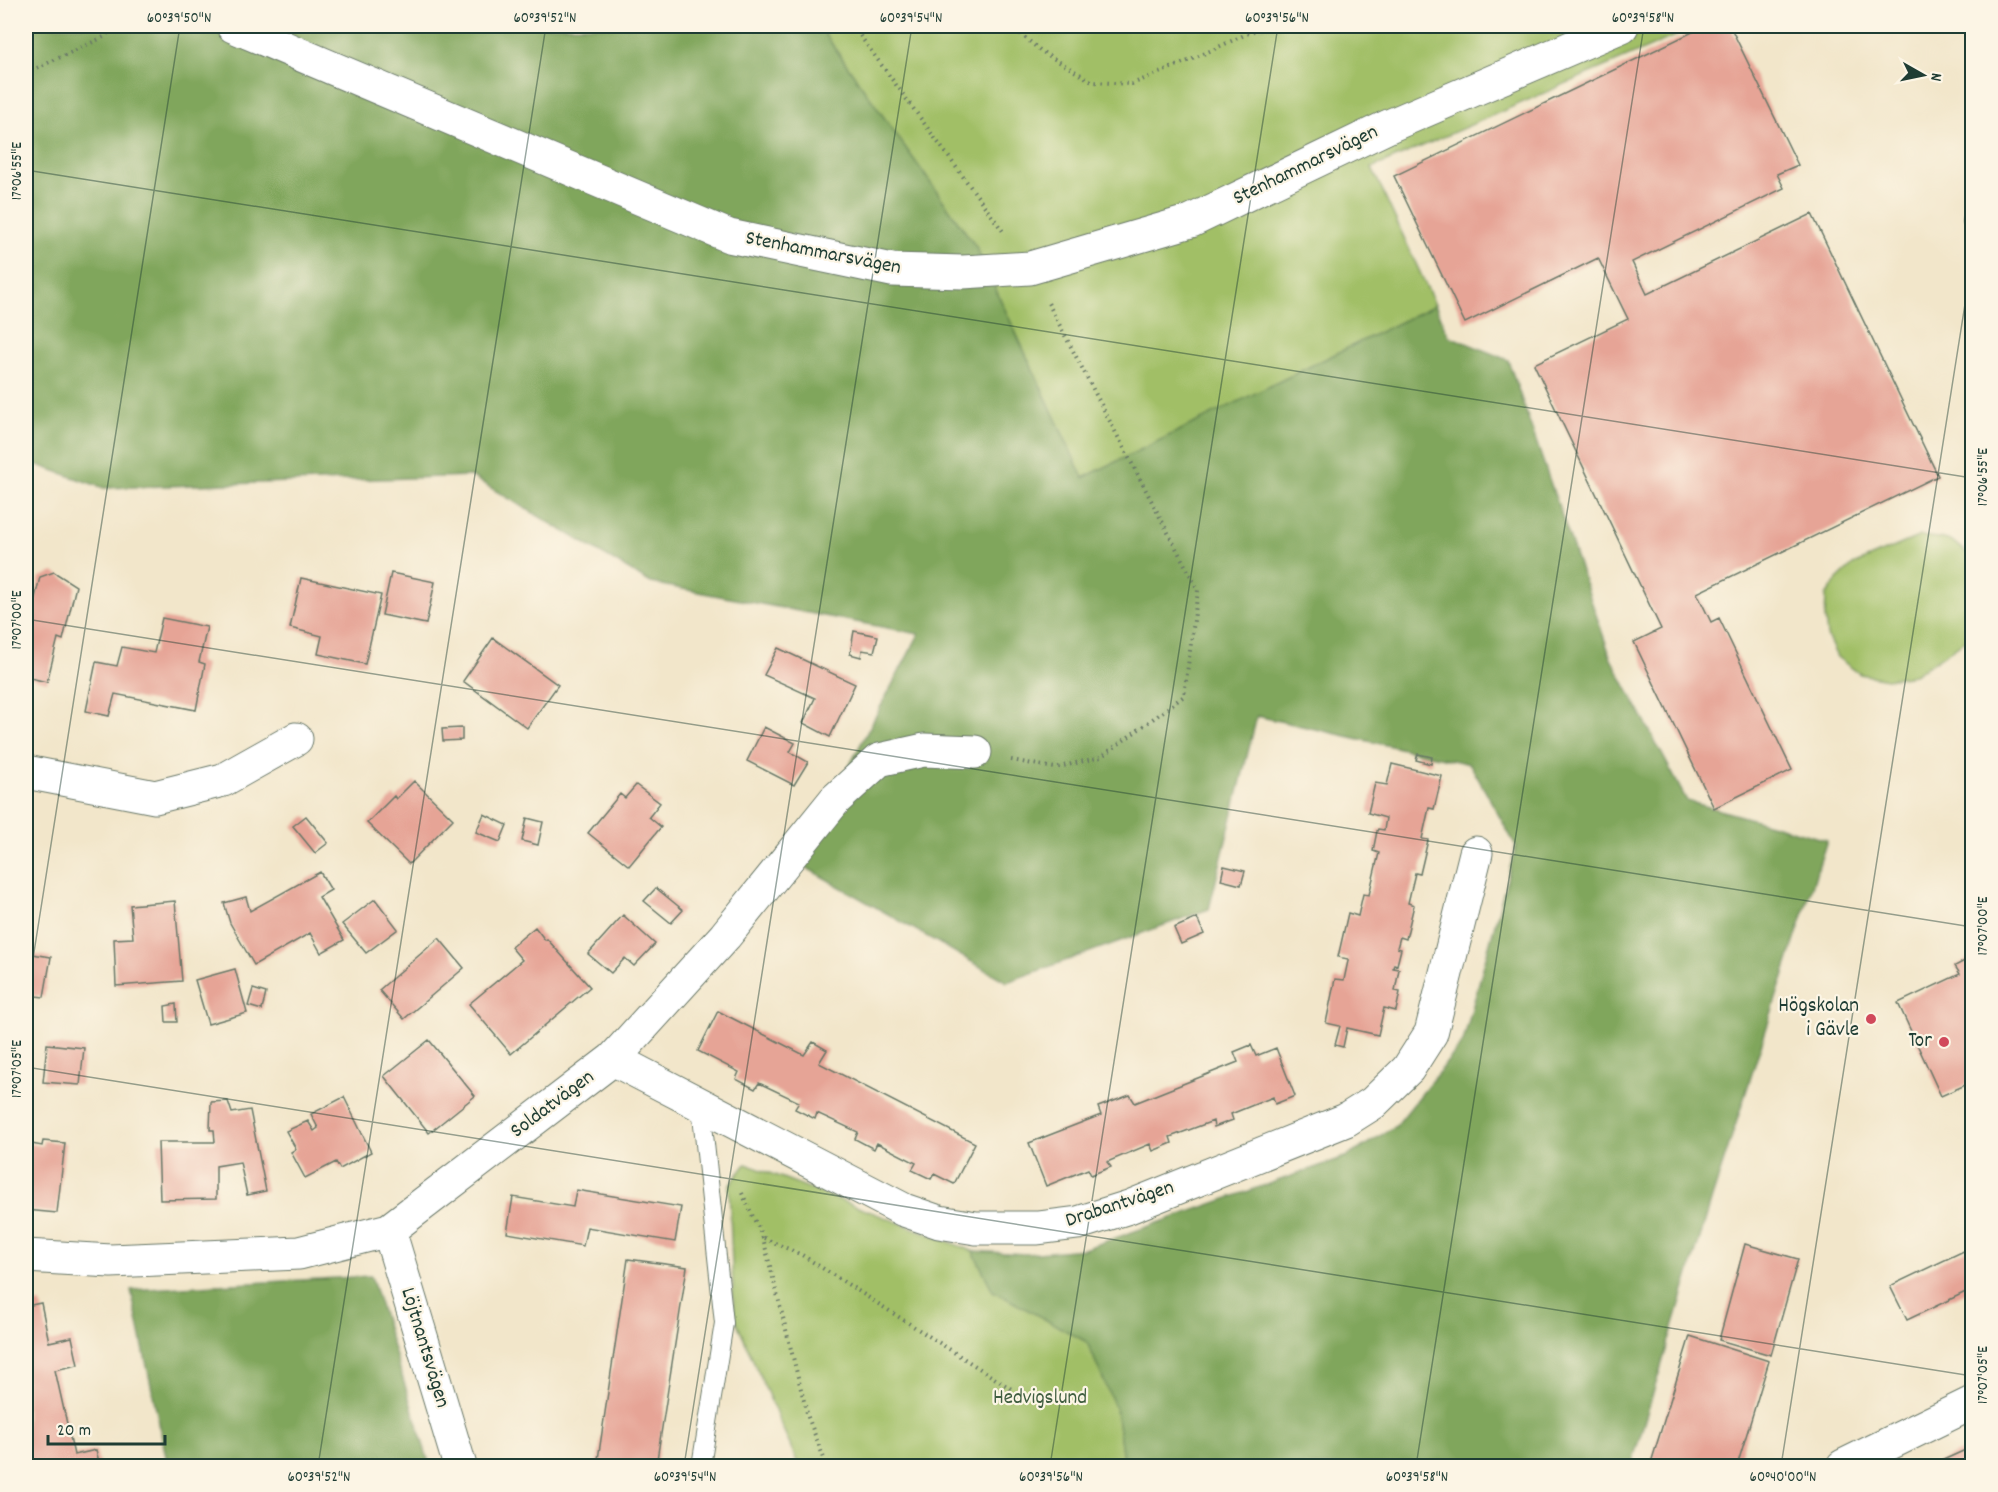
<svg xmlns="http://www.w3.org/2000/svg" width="1998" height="1492" viewBox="0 0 1998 1492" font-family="Dekko,sans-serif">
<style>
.green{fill:#a1bf66;stroke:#607e4d;stroke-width:1.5}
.forest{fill:#80a65b;stroke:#507248;stroke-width:1.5}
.building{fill:#e6a496}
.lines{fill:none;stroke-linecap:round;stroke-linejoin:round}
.lane-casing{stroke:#697868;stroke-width:20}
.street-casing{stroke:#697868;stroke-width:35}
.path{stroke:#697868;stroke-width:4;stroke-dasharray:1.5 4.5;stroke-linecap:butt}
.lane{stroke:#fff;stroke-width:18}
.street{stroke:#fff;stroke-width:33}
.ticks{fill:none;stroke:#1f3d34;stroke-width:1.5;stroke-opacity:0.45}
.poi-dot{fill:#d1495b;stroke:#fcf5e5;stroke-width:2}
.labels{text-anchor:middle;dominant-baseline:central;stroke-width:4.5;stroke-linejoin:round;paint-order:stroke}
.street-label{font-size:21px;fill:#1f3d34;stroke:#fcf5e5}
.poi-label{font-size:21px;fill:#1f3d34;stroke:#fcf5e5;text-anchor:end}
.park-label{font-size:21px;fill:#405e40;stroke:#fcf5e5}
.neatline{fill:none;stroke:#1f3d34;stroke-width:2}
.ticks-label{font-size:15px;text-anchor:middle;fill:#1f3d34}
</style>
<rect width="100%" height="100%" fill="#fcf5e5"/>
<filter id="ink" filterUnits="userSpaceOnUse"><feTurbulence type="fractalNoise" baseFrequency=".0167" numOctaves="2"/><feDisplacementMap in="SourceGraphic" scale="12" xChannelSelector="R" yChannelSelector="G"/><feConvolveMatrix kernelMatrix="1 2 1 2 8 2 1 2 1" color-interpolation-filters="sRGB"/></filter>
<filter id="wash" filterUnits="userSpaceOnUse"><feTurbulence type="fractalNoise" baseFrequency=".008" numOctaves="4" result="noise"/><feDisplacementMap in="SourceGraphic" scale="24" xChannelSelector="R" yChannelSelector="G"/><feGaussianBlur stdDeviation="1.35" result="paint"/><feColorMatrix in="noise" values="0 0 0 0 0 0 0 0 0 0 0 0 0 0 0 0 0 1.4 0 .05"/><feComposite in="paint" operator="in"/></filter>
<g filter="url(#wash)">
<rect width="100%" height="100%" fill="#f2e6ca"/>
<!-- green -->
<path class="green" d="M819 26H1698L1372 168 1435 305 1083 478 976 247Z
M1920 536C1944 538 1957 539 1972 559V636L1914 675 1887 679 1860 674 1837 657 1827 636 1825 617 1826 596 1837 580 1853 565Z
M746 1164 973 1251 993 1291 1087 1342 1116 1409 1124 1466H799L734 1316 729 1186Z"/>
<!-- forest -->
<path class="forest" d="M26 26H819L976 247 1083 478 1435 305 1449 336 1508 360 1611 658 1687 801 1827 840 1712 1198 1631 1466H1124L1116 1409 1087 1342 993 1291 973 1251 1026 1254 1084 1249 1348 1156 1396 1126 1463 1042 1516 846 1470 764 1257 716 1209 909 1007 982 798 863 919 634 651 583 471 476 104 488 26 461Z
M371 1276 430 1466H168L131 1290Z"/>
<g id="blocks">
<!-- building -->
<path class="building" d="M1705 26H1730L1798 165 1777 174 1784 188 1632 262 1647 294 1812 214 1938 476 1697 593 1711 622 1719 618 1792 770 1714 808 1634 642 1661 629 1534 364 1628 319 1598 258 1465 323 1394 176Z
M54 572 76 586 63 640 58 638 47 682 26 677V626L28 627 40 577Z
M391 573 435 582 426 624 382 615Z
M301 578 381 595 365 664 318 654 322 636 290 628Z
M162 618 207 627 199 662 205 664 196 710 115 694 109 716 86 711 96 662 117 666 122 647 154 653Z
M854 631 878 636 874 652 862 650 861 657 850 654Z
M493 638 558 685 527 728 463 681Z
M778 648 855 684 830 737 803 723 815 698 764 675Z
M764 727 795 743 790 752 808 762 794 785 747 761Z
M462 728V740L443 741 442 729Z
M1418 754 1432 757 1431 764 1416 760Z
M1392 764 1442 776 1434 809 1429 808 1422 839 1428 840 1420 874 1415 873 1408 903 1414 905 1409 926 1406 939 1400 937 1397 948 1401 949 1397 965 1394 964 1393 968 1399 969 1395 991 1400 992 1396 1011 1384 1008 1378 1035 1347 1028 1343 1047 1335 1045 1340 1026 1326 1023 1335 979 1344 980 1348 961V959L1338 957 1348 913 1358 916 1363 894 1369 895 1379 853 1373 851 1377 831 1378 829 1384 830 1386 818 1368 813 1375 783 1387 785Z
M414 781 453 819 409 864 367 823 394 796 396 799Z
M636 785 660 803 649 817 661 827 629 866 588 833 620 794 625 798Z
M484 814 507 825 500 842 476 832Z
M306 816 328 843 315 853 293 826Z
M527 818 543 822 538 845 522 841Z
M1224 866 1245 871 1241 885 1221 880Z
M320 872 331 890 319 897 344 940 321 953 310 933 254 965 230 923 224 903 246 897 250 911Z
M656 888 683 910 671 923 644 901Z
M375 899 398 929 366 953 342 924Z
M175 901 182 981 116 986 114 939 133 938 130 905Z
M623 915 655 944 634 966 625 958 611 973 588 954Z
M1197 918 1204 934 1181 944 1174 928Z
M26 921 32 922 27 951H26Z
M535 927 545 940 547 939 590 987 511 1054 469 1004 522 960 511 947Z
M439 938 464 968 404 1019 379 990Z
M26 953 51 957 44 997 26 995Z
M1972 957V1082L1941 1096 1898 1003 1960 974 1955 966Z
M235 969 247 1013 208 1024 195 980Z
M253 989 266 993 262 1010 248 1006Z
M176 1004 177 1022H166L165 1006Z
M718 1011 804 1055 813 1042 827 1050 819 1063 975 1143 954 1184 934 1174 931 1179 912 1170 916 1163 877 1143 874 1149 855 1139 858 1132 817 1113 815 1119 795 1109 799 1102 759 1083 755 1089 736 1079 739 1072 698 1051Z
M429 1040 475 1096 429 1133 384 1076Z
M47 1044 84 1048 80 1085 43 1082Z
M1251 1045 1256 1056 1276 1048 1295 1096 1275 1104 1273 1097 1231 1114 1233 1120 1214 1127 1213 1121 1170 1137 1172 1143 1153 1151 1150 1144 1107 1162 1111 1167 1091 1175 1088 1169 1046 1186 1029 1143 1101 1115 1098 1107 1130 1095 1135 1103 1238 1062 1234 1052Z
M344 1097 371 1152 340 1169 336 1162 305 1178 291 1152 296 1149 286 1131 308 1121 314 1131 318 1128 311 1114Z
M228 1101 232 1113 250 1110 266 1191 247 1195 240 1162 216 1166V1199L160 1200 158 1142H215L214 1130H210L211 1102Z
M43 1141 65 1143 57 1213 26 1210V1143L42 1146Z
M576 1190 681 1207 675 1242 587 1227 583 1246 507 1233 513 1197 573 1207Z
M1745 1244 1798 1259 1771 1355 1719 1340Z
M1970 1248 1972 1253V1289L1907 1320 1890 1286Z
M628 1259 687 1267 656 1466H597Z
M41 1303 49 1342 72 1337 78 1365 55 1370 74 1455 96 1450 100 1466H26V1306Z
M1690 1336 1769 1361 1737 1466H1650Z
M1972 1447V1466H1930Z"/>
</g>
</g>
<g filter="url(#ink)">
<use href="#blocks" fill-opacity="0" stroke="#697868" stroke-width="1.5"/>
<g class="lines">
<defs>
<path id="lane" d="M1972 221V222
M701 1466 724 1323 701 1106"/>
<path id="street" d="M233 26 729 236 892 270 963 272 1030 268 1191 221 1389 126 1622 26
M26 772 155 797 223 780 296 739
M613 1059 904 1210 939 1222 976 1228H1038L1078 1223 1129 1207 1346 1120 1373 1103 1408 1069 1431 1033 1476 853
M389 1230 460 1466
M26 1256 111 1261 299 1253 389 1230 613 1059 725 936 835 800 879 760 924 750 975 752
M1843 1466 1972 1403"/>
</defs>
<!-- lane casing -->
<use href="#lane" class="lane-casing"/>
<!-- street casing -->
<use href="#street" class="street-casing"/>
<!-- path -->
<path class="path" d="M853 26 1005 234
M1011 26 1041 51 1093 82 1132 84 1188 61 1264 26
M26 73 106 36 112 26
M1011 760 1055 768 1101 757 1184 696 1198 590 1047 301
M742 1193 763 1238 808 1417 827 1466
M764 1238 802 1255 1013 1390"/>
<!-- lane -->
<use href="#lane" class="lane"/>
<!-- street -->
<use href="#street" class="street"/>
</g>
</g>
<!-- ticks -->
<path class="ticks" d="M1949 26 1972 29M26 170 1972 478M26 619 1972 927M26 1003 180 26M26 1067 1972 1376M318 1466 546 26M684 1466 912 26M1050 1466 1278 26M1416 1466 1644 26M1781 1466 1972 260"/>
<!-- markers -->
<g class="poi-dot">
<circle cx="1871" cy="1019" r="6"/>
<circle cx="1944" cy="1042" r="6"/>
</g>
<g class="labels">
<!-- street labels -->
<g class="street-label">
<text transform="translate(1306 166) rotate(-26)">Stenhammarsvägen</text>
<text transform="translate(823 254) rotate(11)">Stenhammarsvägen</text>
<text transform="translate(553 1105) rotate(-37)">Soldatvägen</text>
<text transform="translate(1120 1205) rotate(-18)">Drabantvägen</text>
<text transform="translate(424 1348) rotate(73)">Löjtnantsvägen</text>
</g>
<!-- poi labels -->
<g class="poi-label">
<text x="1859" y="1007">Högskolan<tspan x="1859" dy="24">i Gävle</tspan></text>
<text x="1932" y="1042">Tor</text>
</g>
<!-- park labels -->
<g class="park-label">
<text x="1040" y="1399">Hedvigslund</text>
</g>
</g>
<!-- margin -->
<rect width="1998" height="1492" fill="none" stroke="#fcf5e5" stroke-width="66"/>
<!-- north arrow -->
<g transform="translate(1923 75) rotate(99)" stroke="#fcf5e5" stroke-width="4.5" paint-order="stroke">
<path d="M0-4.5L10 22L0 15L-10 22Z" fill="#1f3d34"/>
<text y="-9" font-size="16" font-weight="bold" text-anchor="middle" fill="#1f3d34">N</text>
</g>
<!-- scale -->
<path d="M48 1435v9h117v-9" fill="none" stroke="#1f3d34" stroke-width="3"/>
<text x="57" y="1435" font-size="18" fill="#1f3d34" stroke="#fcf5e5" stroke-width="4.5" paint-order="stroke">20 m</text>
<rect x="33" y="33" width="1932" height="1426" class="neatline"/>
<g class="ticks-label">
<text x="179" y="22">60°39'50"N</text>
<text x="545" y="22">60°39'52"N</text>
<text x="911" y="22">60°39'54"N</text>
<text x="1277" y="22">60°39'56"N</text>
<text x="1643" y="22">60°39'58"N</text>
<text transform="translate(16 171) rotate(-90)" y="5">17°06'55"E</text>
<text transform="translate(1982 477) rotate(-90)" y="5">17°06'55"E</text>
<text transform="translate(16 620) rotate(-90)" y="5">17°07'00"E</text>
<text transform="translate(1982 926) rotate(-90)" y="5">17°07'00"E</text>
<text transform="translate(16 1069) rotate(-90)" y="5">17°07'05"E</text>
<text transform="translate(1982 1375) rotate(-90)" y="5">17°07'05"E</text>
<text x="319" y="1481">60°39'52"N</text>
<text x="685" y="1481">60°39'54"N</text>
<text x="1051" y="1481">60°39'56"N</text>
<text x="1417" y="1481">60°39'58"N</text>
<text x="1783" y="1481">60°40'00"N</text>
</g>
</svg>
